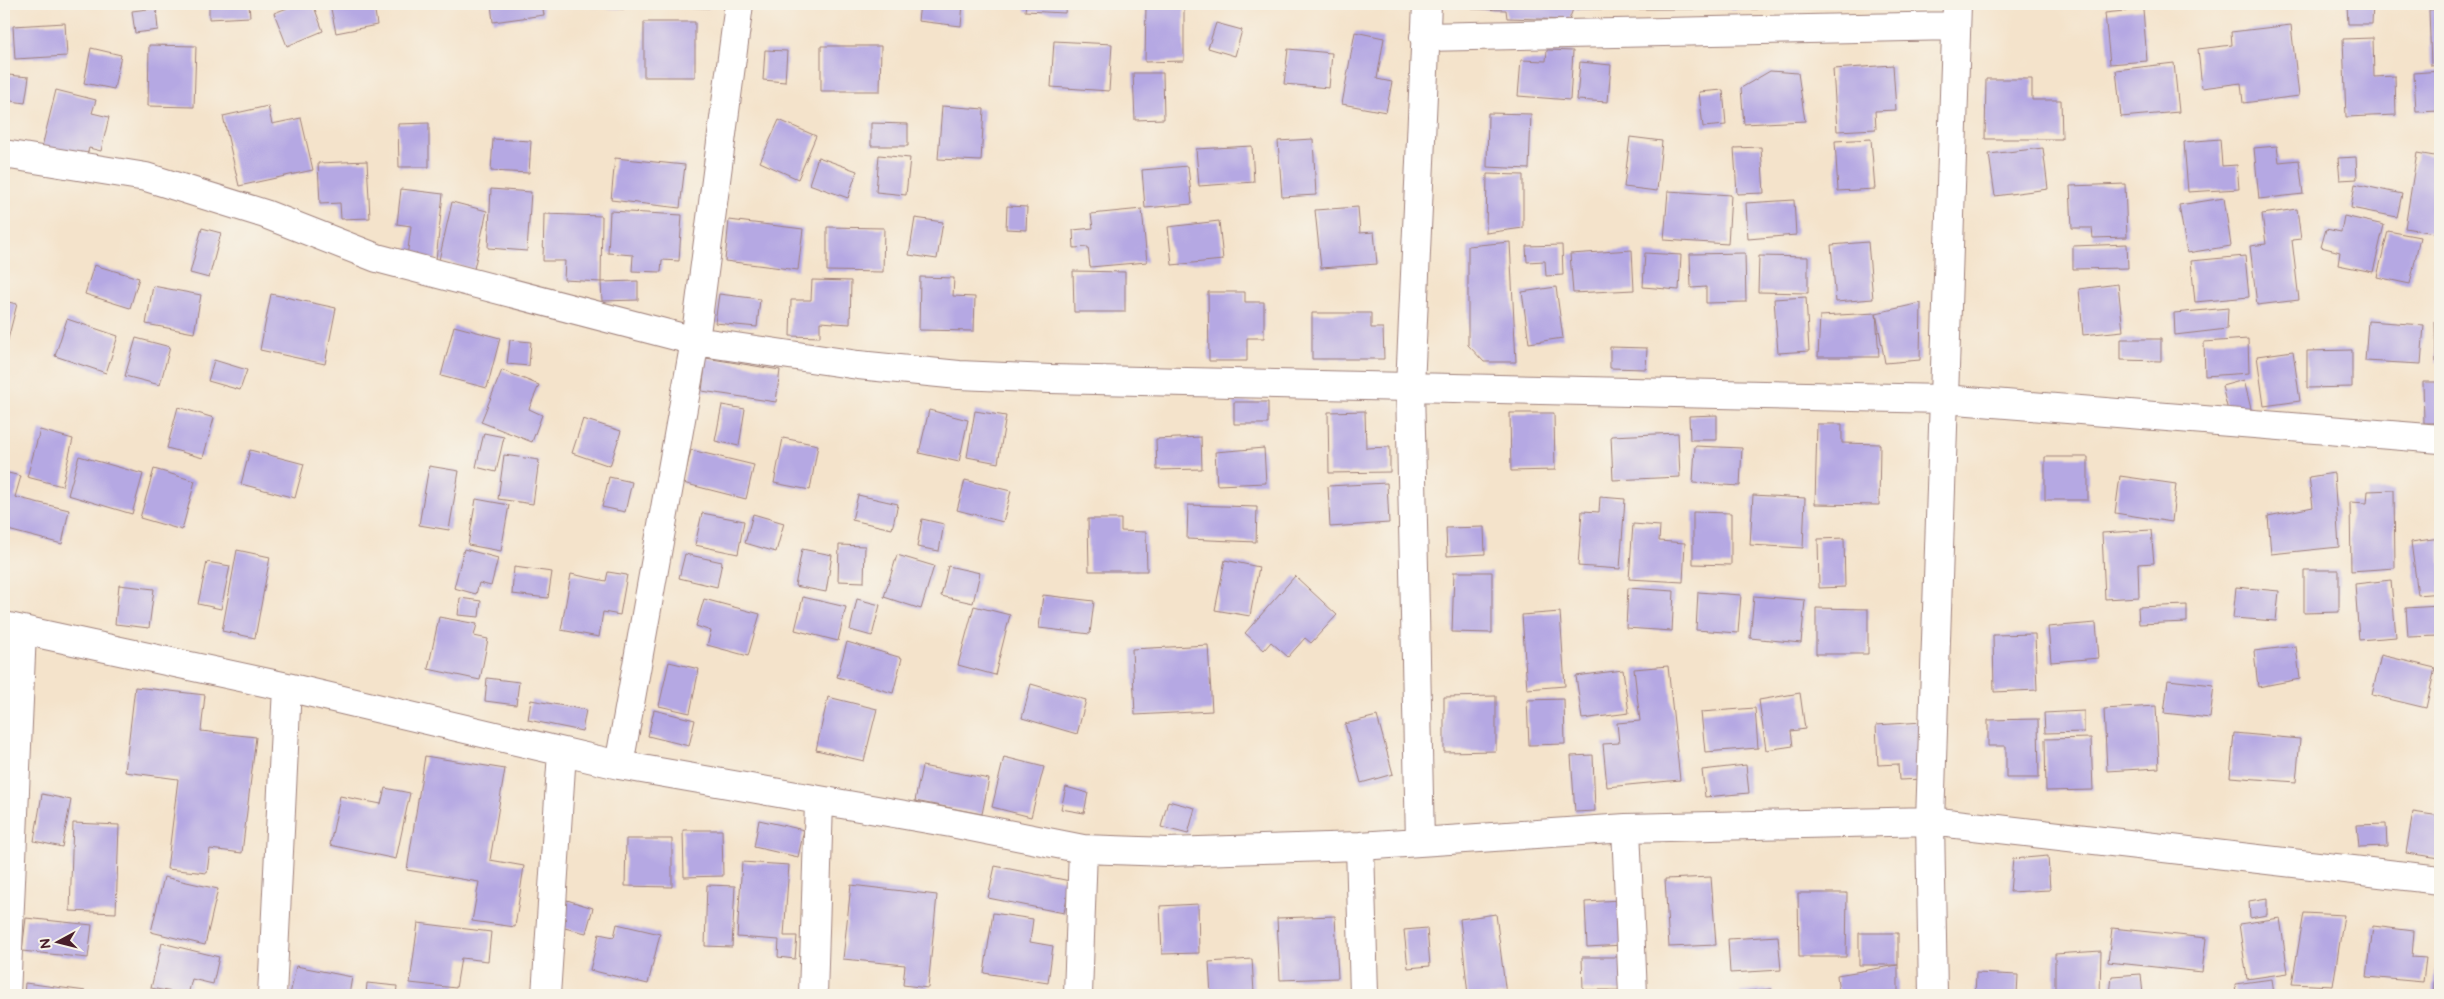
<svg xmlns="http://www.w3.org/2000/svg" width="2444" height="999" viewBox="0 0 2444 999" font-family="'Balsamiq Sans',sans-serif">
<style>
.building{fill:#b5a8e3}
.lines{fill:none;stroke-linecap:round;stroke-linejoin:round}
.minor-casing{stroke:#9f817b;stroke-width:30}
.minor{stroke:#fff;stroke-width:28}
</style>
<rect width="100%" height="100%" fill="#f7f3e8"/>
<filter id="ink" filterUnits="userSpaceOnUse"><feTurbulence type="fractalNoise" baseFrequency=".02" numOctaves="2"/><feDisplacementMap in="SourceGraphic" scale="10" xChannelSelector="R" yChannelSelector="G"/><feConvolveMatrix kernelMatrix="1 2 1 2 8 2 1 2 1" color-interpolation-filters="sRGB"/></filter>
<filter id="wash" filterUnits="userSpaceOnUse"><feTurbulence type="fractalNoise" baseFrequency=".0096" numOctaves="4" result="noise"/><feDisplacementMap in="SourceGraphic" scale="20" xChannelSelector="R" yChannelSelector="G"/><feGaussianBlur stdDeviation="1.12" result="paint"/><feColorMatrix in="noise" values="0 0 0 0 0 0 0 0 0 0 0 0 0 0 0 0 0 1.4 0 .05"/><feComposite in="paint" operator="in"/></filter>
<g filter="url(#wash)">
<rect width="100%" height="100%" fill="#f4e3cb"/>
<g id="blocks">
<!-- building -->
<path class="building" d="M209 4H249L250 17 209 19Z
M298 4H313L323 31 287 46 274 13Z
M330 4H374L377 25 336 33Z
M491 4H542L544 15 493 22Z
M589 4H625L624 9 589 7Z
M636 4H709V8L636 6Z
M920 4H963L961 26 918 21Z
M1026 4H1066L1065 13 1025 11Z
M1146 4H1184V61L1145 62Z
M1472 4H1758V9H1573L1569 20 1507 18 1506 10 1472 9Z
M2347 4H2373L2372 24H2348Z
M156 8 158 30 135 33 132 11Z
M2143 9 2147 61 2110 64 2105 13Z
M2440 9V65L2431 66 2429 10Z
M644 22H695V77H644Z
M65 23 67 56 15 59 13 26Z
M1216 23 1242 30 1235 56 1208 48Z
M2291 25 2299 96 2243 103 2241 83 2202 88 2198 49 2232 45 2231 32Z
M1355 32 1384 38 1377 79 1392 82 1386 112 1342 104Z
M2373 38 2374 77 2395 76 2396 115 2346 117 2343 39Z
M1054 41 1112 44 1109 91 1051 87Z
M149 45 196 46 194 107 148 106Z
M821 46H881L880 91H821Z
M91 48 121 55 114 89 84 83Z
M1288 49 1332 53 1329 88 1284 84Z
M765 50 787 51 785 82 763 80Z
M1547 50 1573 51 1570 100 1518 96 1521 60 1546 61Z
M1580 62 1611 65 1608 102 1577 100Z
M2174 63 2179 112 2121 117 2116 70Z
M1893 65 1896 110 1875 111 1876 129 1837 131 1833 69Z
M1770 71 1798 73 1805 121 1744 124 1741 88Z
M2440 71V111L2416 112 2414 73Z
M1133 73H1163L1164 119 1135 120Z
M8 75 29 77 25 103 4 100Z
M1986 79H2032V100H2061L2062 139H1985Z
M56 90 96 100 92 113 109 117 101 151 89 148 86 159 42 147Z
M1723 90 1726 125 1703 127 1699 92Z
M268 106 272 124 301 118 313 170 239 186 223 116Z
M942 106 984 109 981 161 938 159Z
M1488 113 1531 114 1529 169 1487 167Z
M779 120 816 136 798 179 760 162Z
M429 123V167H399L398 124Z
M871 123 908 124V146H871Z
M1630 137 1662 141 1657 191 1624 187Z
M493 139 531 141 529 173 491 171Z
M1313 139 1316 195 1282 197 1278 141Z
M1871 139 1875 189 1838 191 1835 141Z
M2220 139 2222 166 2237 165 2239 189 2188 192 2184 142Z
M1252 146 1254 182 1199 186 1196 149Z
M2277 146 2279 162 2299 160 2303 194 2259 199 2254 148Z
M1761 147 1764 193 1737 194 1734 148Z
M2043 148 2048 189 1995 196 1989 154Z
M2417 153 2440 157V234L2405 228Z
M879 155 910 158 906 195 876 192Z
M818 157 857 171 848 198 809 184Z
M2356 157 2357 179 2340 180 2338 158Z
M615 158 685 165 680 208 611 200Z
M367 161 370 218 341 219 340 203 320 204 318 163Z
M1188 166 1192 204 1145 208 1142 170Z
M1487 174 1523 175V228L1486 233Z
M2125 184 2127 237 2093 238 2092 228H2072L2070 186Z
M2355 184 2402 194 2397 217 2351 208Z
M401 189 443 194 436 260 407 257 411 226 397 224Z
M491 189 531 192 527 251 488 248Z
M1668 191 1731 195 1728 244 1664 240Z
M2224 198 2231 246 2187 253 2179 205Z
M1794 200 1796 235 1748 239 1746 203Z
M452 202 487 211 474 269 439 260Z
M1007 206 1027 207 1026 230 1006 229Z
M1358 207 1360 233 1374 232 1377 264 1321 268 1315 210Z
M1142 209 1147 262 1090 267 1088 247 1074 248 1073 230 1093 228 1091 214Z
M2297 209 2301 239 2292 240 2299 300 2257 305 2250 246 2266 244 2262 214Z
M610 211 682 215 679 261 662 260 661 272 632 271 633 255 608 253Z
M544 214 602 216 601 282 564 280 565 261H543Z
M2344 216 2384 225 2373 272 2338 265 2340 252 2321 247 2326 229 2341 232Z
M915 218 943 222 937 259 909 255Z
M729 220 803 229 798 270 725 261Z
M1219 221 1223 260 1172 265 1168 227Z
M827 227 884 228 883 272 827 271Z
M202 228 221 233 209 278 190 273Z
M2388 231 2420 237 2410 284 2377 277Z
M1510 242 1516 362H1484L1468 345V246Z
M1868 242 1873 299 1836 302 1831 245Z
M2127 244 2128 268 2073 269V246Z
M1562 245 1563 275 1546 276 1545 261 1527 262 1526 246Z
M1632 250 1634 290 1573 293 1570 254Z
M1645 253 1681 255 1679 290 1643 287Z
M1745 253 1746 302 1706 303V287L1691 288 1690 254Z
M1759 256 1808 257V293L1758 292Z
M2245 256 2249 297 2195 302 2191 261Z
M94 265 139 278 130 308 85 294Z
M1073 271 1125 272V312H1074Z
M920 277 954 278 953 296 975 297 974 331 919 330Z
M812 280 851 281 850 324 820 322V337L790 336 791 300H811Z
M638 281V300L602 301 601 282Z
M2118 284 2123 331 2083 335 2079 289Z
M153 286 201 295 194 333 146 324Z
M1556 287 1563 338 1529 343 1522 292Z
M1208 292H1245V302H1264V338H1247V361H1209Z
M271 294 336 308 325 364 260 350Z
M719 294 760 299 757 327 715 323Z
M1806 297 1809 351 1778 353 1774 299Z
M4 301 17 304 7 343 4 342Z
M1921 303 1920 360 1885 363 1876 313Z
M2228 308 2227 329 2175 335 2174 313Z
M1312 313H1371V328H1383L1384 359H1312Z
M1876 313 1879 357H1818L1820 316Z
M67 319 118 336 106 373 55 356Z
M2368 321 2424 325 2421 364 2365 361Z
M2435 322H2440V362H2436Z
M454 326 500 338 487 388 441 376Z
M136 338 170 347 160 385 125 376Z
M2121 339H2161V361L2121 360Z
M2248 339 2249 373 2205 376 2204 342Z
M510 340 531 342 529 366 507 364Z
M1610 347 1647 348 1646 369 1610 368Z
M2352 350V387L2307 388V351Z
M2293 351 2300 401 2264 406 2257 356Z
M706 358 780 370 776 402 702 391Z
M214 360 247 370 240 390 208 381Z
M502 370 539 385 529 409 542 415 532 442 481 422Z
M2244 380 2251 409 2229 415 2222 386Z
M2423 382H2440V423H2424Z
M1234 402H1268V424H1234Z
M722 405 745 409 739 446 715 441Z
M178 407 214 418 203 458 167 448Z
M929 410 968 420 959 462 919 453Z
M975 411 1006 416 998 463 967 457Z
M1365 411 1366 448 1390 447V472L1329 473 1328 412Z
M1510 413H1554L1555 470 1511 471Z
M1717 415V440H1690L1689 416Z
M583 419 621 431 610 466 572 453Z
M1817 424H1842V443L1880 444 1879 505 1815 504Z
M40 430 73 439 62 486 27 477Z
M484 433 504 437 496 472 476 467Z
M1678 433 1680 477 1613 480 1611 436Z
M1201 437 1202 469 1157 470 1156 439Z
M783 438 818 445 810 490 774 483Z
M1695 446 1742 448 1740 486 1693 483Z
M1264 448 1266 483 1217 485 1215 452Z
M250 450 304 464 295 498 241 484Z
M691 450 754 465 746 499 683 483Z
M504 455 539 460 533 504 498 499Z
M79 456 143 474 132 514 68 495Z
M2045 457H2088V500H2045Z
M429 466 459 471 449 530 419 525Z
M154 469 195 481 182 530 140 518Z
M4 472 21 476 15 497 69 510 62 544 4 529Z
M2334 473 2339 547 2271 554 2268 516 2313 507 2309 477Z
M2120 476 2176 484 2172 522 2115 513Z
M609 477 632 482 625 512 602 507Z
M965 480 1011 491 1003 522 957 510Z
M1387 483 1389 523 1330 527 1328 486Z
M2394 490 2395 568 2351 571 2350 502 2367 503 2368 491Z
M858 495 898 504 892 529 852 520Z
M1753 495 1805 498 1803 548 1750 545Z
M1600 497 1625 499 1620 569 1578 566 1582 511 1599 512Z
M476 499 509 505 501 551 468 545Z
M1188 505 1257 507 1256 542 1187 539Z
M1693 512 1731 513V565L1693 564Z
M702 513 744 521 738 554 695 545Z
M753 514 784 523 776 552 745 543Z
M922 519 944 524 939 551 917 547Z
M1088 519H1121V531L1146 532 1147 571H1089Z
M1633 524 1660 526 1659 541 1685 543 1683 582 1629 579Z
M1484 527 1485 554 1447 556 1446 528Z
M2151 530 2154 563 2138 564 2139 597 2105 599 2102 533Z
M1844 538 1845 587 1819 588 1818 539Z
M2440 538V593L2418 595 2411 542Z
M839 545 865 546 864 582 838 581Z
M464 549 498 558 491 586 479 583 476 594 454 588Z
M802 549 832 555 826 592 795 586Z
M237 550 270 557 255 638 222 631Z
M685 554 722 562 717 587 679 578Z
M897 555 934 566 921 609 884 597Z
M1225 560 1259 567 1250 616 1215 610Z
M207 562 230 566 221 609 198 604Z
M948 566 980 573 973 603 941 596Z
M514 567 552 572 548 598 512 594Z
M2304 570H2339V612L2304 613Z
M608 572 627 575 620 615 603 612 599 637 561 630 571 574 606 581Z
M1454 572H1492V633L1452 632Z
M1295 576 1337 615 1311 643 1305 638 1288 657 1271 642 1264 650 1245 633Z
M2391 580 2396 637 2359 640 2355 584Z
M119 585 154 589 149 628 115 624Z
M2236 587 2279 591 2276 621 2233 618Z
M1628 588 1674 591 1672 631 1626 628Z
M1698 592 1741 595 1738 633 1696 630Z
M1043 595 1094 601 1090 634 1039 628Z
M1754 596 1805 600 1801 643 1750 638Z
M803 597 846 607 838 641 795 630Z
M460 598 481 601 479 617 458 615Z
M704 599 760 614 748 656 707 645 711 631 696 626Z
M857 599 880 605 872 636 850 630Z
M2187 605V622L2139 624 2138 607Z
M974 606 1010 615 995 675 958 665Z
M2440 606V636L2408 637 2406 608Z
M1816 608 1868 609V654H1816Z
M1560 612 1565 686 1527 689 1522 615Z
M439 617 477 624 474 636 488 639 480 680 428 669Z
M2096 623 2099 658 2051 662 2048 627Z
M2035 634 2037 690 1994 692 1993 635Z
M847 642 902 658 893 693 837 677Z
M1208 645 1212 711 1135 715 1132 649Z
M2296 646 2300 679 2258 687 2254 651Z
M2381 655 2435 668 2426 708 2372 695Z
M669 662 699 669 690 713 659 706Z
M1668 666 1680 780 1607 787 1603 744 1619 743 1617 723 1640 721 1634 669Z
M1623 670 1629 713 1582 719 1576 676Z
M487 678 519 682 516 705 485 701Z
M2168 680 2214 685 2210 718 2164 713Z
M1031 684 1086 700 1077 734 1022 718Z
M135 687 205 695 201 731 256 737 242 853 210 849 207 873 167 869 178 779 125 772Z
M1800 693 1805 729 1791 731 1793 746 1766 750 1759 700Z
M1496 696V751L1444 752V697Z
M828 697 877 709 864 761 816 750Z
M1564 699 1565 744 1529 745 1527 700Z
M531 700 586 710 582 731 528 720Z
M2156 706 2159 768 2107 771 2104 709Z
M1755 708 1758 748 1705 752 1701 712Z
M654 710 695 720 689 746 648 736Z
M2084 711V732L2045 733 2044 713Z
M1377 716 1393 774 1361 783 1345 724Z
M2038 719 2039 778H2006V746H1988V720Z
M1923 722 1926 779 1899 780 1898 764 1878 765 1876 725Z
M2234 733 2300 739 2296 782 2230 777Z
M2091 738 2093 790 2046 791 2045 739Z
M1593 755 1595 811 1575 812 1571 756Z
M425 756 505 769 490 860 524 866 515 927 472 921 479 882 407 870Z
M1004 757 1044 767 1031 817 992 807Z
M1746 765 1749 793 1705 797 1702 770Z
M922 766 989 779 982 814 915 801Z
M1066 787 1088 793 1084 813 1061 809Z
M385 788 410 793 396 859 330 845 340 796 381 804Z
M42 794 71 800 62 847 34 841Z
M1168 801 1195 808 1188 834 1161 827Z
M2413 812 2440 816V858L2406 853Z
M759 820 804 830 798 857 754 847Z
M73 823 119 825 116 913 70 911Z
M2386 824 2387 846 2359 847 2357 825Z
M683 830H722L723 876 684 877Z
M626 839H672V887L625 886Z
M2048 856 2050 890 2010 892 2013 859Z
M742 862 789 865 784 936H797L795 959 778 957 779 940 737 937Z
M995 866 1070 881 1064 913 988 898Z
M164 877 218 889 205 945 151 932Z
M1711 877 1716 945 1669 947 1665 879Z
M707 885 735 886 732 947 705 946Z
M851 885 937 895 928 988 903 985 905 965 843 959Z
M1798 893H1847L1846 957H1799Z
M2267 898V915L2250 918 2249 901Z
M567 900 593 908 586 933 560 927Z
M1620 900 1623 945 1587 947 1585 902Z
M1198 904 1199 953 1162 954 1160 906Z
M993 913 1033 919 1030 942 1053 946 1048 983 984 973Z
M2304 913 2344 915 2333 986 2292 984Z
M1496 914 1506 995H1468L1460 919Z
M1335 916 1338 978 1280 980 1277 918Z
M26 918 92 925 88 958 22 951Z
M2280 918 2288 973 2247 979 2239 924Z
M418 923 491 932 488 961 461 958 456 988 410 983Z
M617 924 660 934 648 984 590 970 599 934 614 937Z
M2373 926 2414 931 2412 957 2426 958 2423 982 2367 977Z
M1427 928 1430 966 1408 968 1404 930Z
M2112 928 2206 938 2202 972 2108 962Z
M1859 933H1898V965H1859Z
M1778 936 1781 970 1730 973 1728 939Z
M2439 937 2440 995H2433Z
M162 943 219 957 213 984 192 979 188 995 151 988Z
M2101 951 2100 995H2055V954Z
M1582 957H1624V990H1583Z
M1252 959 1254 993 1211 995 1209 962Z
M1898 965V995H1839L1837 975Z
M296 966 352 977 349 995H290Z
M1976 973 2018 975 2017 995H1975Z
M2141 974 2143 995H2110L2112 976Z
M2272 979 2274 995H2236L2235 984Z
M25 983 86 991V995H24Z
M367 983 397 986 396 995H366Z
M1772 989 1773 995H1740V992Z
M1275 993H1333V995H1275Z"/>
</g>
</g>
<g filter="url(#ink)">
<use href="#blocks" fill-opacity="0" stroke="#9f817b" stroke-width="1"/>
<g class="lines">
<defs>
<path id="minor" d="M1424 37 1956 26
M4 154 146 177 265 214 377 258 695 341 858 365 959 375 1050 379 1944 399 2440 439
M4 626 287 687 619 765 951 823 1083 849 1168 852 1360 846 1626 828 1930 821 2440 880
M619 765 695 341 739 4
M1626 828 1633 995
M1420 842 1410 387 1427 4
M1360 846 1364 995
M6 995 22 632
M272 995 287 687
M546 995 562 752
M813 995 819 802
M1078 995 1083 849
M1933 995 1930 821 1957 4"/>
</defs>
<!-- minor casing -->
<use href="#minor" class="minor-casing"/>
<!-- minor -->
<use href="#minor" class="minor"/>
</g>
</g>
<!-- margin -->
<rect width="2444" height="999" fill="none" stroke="#f7f3e8" stroke-width="20"/>
<!-- north arrow -->
<g transform="translate(58 942) rotate(263)" stroke="#f7f3e8" stroke-width="4" paint-order="stroke">
<path d="M0-4L9 19L0 12L-9 19Z" fill="#4a1f2b"/>
<text y="-8" font-size="14" font-weight="bold" text-anchor="middle" fill="#4a1f2b">N</text>
</g>
</svg>
